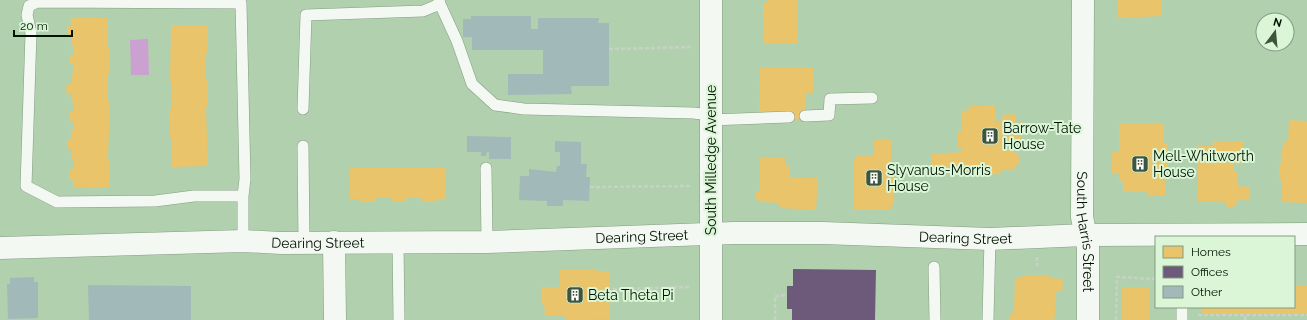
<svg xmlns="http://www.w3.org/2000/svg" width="1307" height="320" viewBox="0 0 1307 320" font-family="Raleway,sans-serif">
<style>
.water{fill:#caa1d0}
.homes{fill:#e9c46a}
.offices{fill:#6d597a}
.building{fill:#a2b9ba}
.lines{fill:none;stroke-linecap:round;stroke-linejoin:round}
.service-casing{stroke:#849c82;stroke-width:12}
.minor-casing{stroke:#849c82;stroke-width:23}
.secondary-casing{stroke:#849c82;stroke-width:23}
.path{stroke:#c7d1c6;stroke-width:2.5;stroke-dasharray:4 2;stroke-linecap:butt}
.service{stroke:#f3f8f3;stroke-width:11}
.minor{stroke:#f3f8f3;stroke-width:22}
.secondary{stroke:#f3f8f3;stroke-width:22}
.labels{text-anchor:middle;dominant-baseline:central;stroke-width:4;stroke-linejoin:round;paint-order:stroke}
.poi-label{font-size:14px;fill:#011200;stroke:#daf6d7;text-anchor:start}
.street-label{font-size:14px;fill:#011200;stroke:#daf6d7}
</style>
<rect width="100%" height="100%" fill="#b1d0ae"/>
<!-- water -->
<path class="water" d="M148 39 149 75H131L130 40Z"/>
<!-- homes -->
<path class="homes" d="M767 0H797L798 43H764L763 3 767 2Z
M1117 0H1161L1162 16 1118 18Z
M71 17 108 18V47H110V74H108V102H110L108 159H110V188L73 187V179H69V170H74V160H71L72 149H67V139H71V130H73V122H69V112H73L74 102H71L72 93H66L67 83 72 84V74H73V64H69V55H73V46L71 45V36H67V26H71Z
M171 25H208V53H206V80H208V108H206L208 166 172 167V138H170L169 109H172V82H170Z
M760 67 813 68V93H806L805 119H789L759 113Z
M995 105 996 122H1002V115L1015 114 1016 123 1021 122 1022 140 1005 141V149H1014V152L1019 155V163L1015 167V169L1001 170V174L976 175V168L970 169 971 172 948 174V169L932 170 931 154 962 152V148H958V131H962L961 111 969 110V106Z
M1289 120 1307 121V203L1282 202V180H1279V163H1281V147H1283V142H1288Z
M1119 124H1164V143H1168V180H1165V195H1148V192H1123V182H1119V174H1112V152H1119Z
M874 140H891V166H895L894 205H891V210H854V159H856V155H874Z
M1213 141H1243V164H1234V172H1237V186L1250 187V200H1237V203L1233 207H1227L1224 201H1198V146H1213Z
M760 158H785V166H790V177L818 178 816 210 780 208 779 203 761 202 756 199V191H760Z
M350 168H445L446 199H436V202H421V198H405V202L391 201V198H375V202H360V199H350Z
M597 269V271H609L610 319 566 320V316H545L544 304H541V287H560V270Z
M1023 275 1049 276V278L1063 279 1062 291H1056L1055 318H1053V320H1010V314H1014L1015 278H1022Z
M1294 285H1307V313H1202V307H1294Z
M1122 287H1149V320H1122Z"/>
<!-- offices -->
<path class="offices" d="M793 269 876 270 875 320H792V309H787V286H793Z"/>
<!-- building -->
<path class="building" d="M471 16H531V29H538V18H599L598 23H609V86H571L572 94 508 95V74H543V50H472V37H463V19H471Z
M467 136 511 137V159H489V152H487L486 156H481V152H467Z
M555 141 581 142V164H587L586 177H590L589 201 563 200V206H547V201L519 200 520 176H529V169L556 172 557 166H560V152H555Z
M34 277V282H38V318L8 319 7 284H10V278Z
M88 285 191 286V320H89Z"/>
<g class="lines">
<defs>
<path id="service" d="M439 0 440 4 457 41 472 84 495 105 524 109 693 113 711 115
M303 109 306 15 423 11 440 4
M805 116 829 115 830 99 872 98
M710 120 789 117
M303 146 304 243
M486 168 487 242
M243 241V196L245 179 241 3 37 2 29 6 27 15 31 33 26 186 57 202 155 201 194 196H243
M398 242 399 320
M934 267 935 320
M988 320 990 239
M1182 320V307"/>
<g id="minor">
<path id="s1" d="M1083 0 1082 217 1088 247V320"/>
<path d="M334 242 335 320"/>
<path id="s2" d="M0 248 243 241 281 243 487 242 734 233H823L990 239 1085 235 1307 234"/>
</g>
<path id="secondary" d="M711 0V320"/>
</defs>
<!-- service casing -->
<use href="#service" class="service-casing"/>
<!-- minor casing -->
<use href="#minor" class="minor-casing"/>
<!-- secondary casing -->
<use href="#secondary" class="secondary-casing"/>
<!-- path -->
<path class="path" d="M609 49 692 47
M590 187 691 186
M1037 257V266
M613 289 691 287
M1198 315H1307
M775 320V296L787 295
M1116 320 1117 277 1156 279
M1245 320V315"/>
<!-- service -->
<use href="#service" class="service"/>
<!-- minor -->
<use href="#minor" class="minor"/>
<!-- secondary -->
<use href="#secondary" class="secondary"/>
</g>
<!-- icons -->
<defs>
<symbol id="building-square" viewBox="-11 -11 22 22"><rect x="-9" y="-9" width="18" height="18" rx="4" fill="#3f543d" stroke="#daf6d7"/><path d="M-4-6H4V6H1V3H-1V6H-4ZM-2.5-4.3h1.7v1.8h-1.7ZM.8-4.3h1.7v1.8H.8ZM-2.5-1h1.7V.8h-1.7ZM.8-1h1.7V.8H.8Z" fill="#fff"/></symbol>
</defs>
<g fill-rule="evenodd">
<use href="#building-square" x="980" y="126" width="20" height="20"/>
<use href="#building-square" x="1130" y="154" width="20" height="20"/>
<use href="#building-square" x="864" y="168" width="20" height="20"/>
<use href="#building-square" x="565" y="285" width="20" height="20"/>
</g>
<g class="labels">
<!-- poi labels -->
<g class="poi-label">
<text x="1003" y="128">Barrow-Tate<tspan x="1003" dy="16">House</tspan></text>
<text x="1153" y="156">Mell-Whitworth<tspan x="1153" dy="16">House</tspan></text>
<text x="887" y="170">Slyvanus-Morris<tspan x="887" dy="16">House</tspan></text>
<text x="588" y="295">Beta Theta Pi</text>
</g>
<!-- street labels -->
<g class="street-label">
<text transform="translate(711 160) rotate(-90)">South Milledge Avenue</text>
<text stroke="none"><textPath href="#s1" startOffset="232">South Harris Street</textPath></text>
<text stroke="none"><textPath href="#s2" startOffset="642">Dearing Street</textPath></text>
<text stroke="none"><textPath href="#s2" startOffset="966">Dearing Street</textPath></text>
<text stroke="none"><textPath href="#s2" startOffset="318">Dearing Street</textPath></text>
</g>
</g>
<!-- legend -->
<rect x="1155" y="236" width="140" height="72" fill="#daf6d7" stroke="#839b81"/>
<rect x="1163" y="246" width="20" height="12" fill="#e9c46a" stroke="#839b81"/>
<text x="1191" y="256" font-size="12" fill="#011200">Homes</text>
<rect x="1163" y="266" width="20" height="12" fill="#6d597a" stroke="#839b81"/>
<text x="1191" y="276" font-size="12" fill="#011200">Offices</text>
<rect x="1163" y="286" width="20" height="12" fill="#a2b9ba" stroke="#839b81"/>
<text x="1191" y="296" font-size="12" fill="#011200">Other</text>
<!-- north arrow -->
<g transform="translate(1275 32) rotate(16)"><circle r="19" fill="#daf6d7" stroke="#839b81"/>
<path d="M0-3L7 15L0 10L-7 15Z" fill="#3f543d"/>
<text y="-6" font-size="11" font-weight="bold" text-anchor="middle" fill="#011200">N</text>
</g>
<!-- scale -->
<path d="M14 30v6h58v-6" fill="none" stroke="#011200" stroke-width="2"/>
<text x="20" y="30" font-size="12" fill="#011200" stroke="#daf6d7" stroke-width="3" paint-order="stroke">20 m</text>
</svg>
